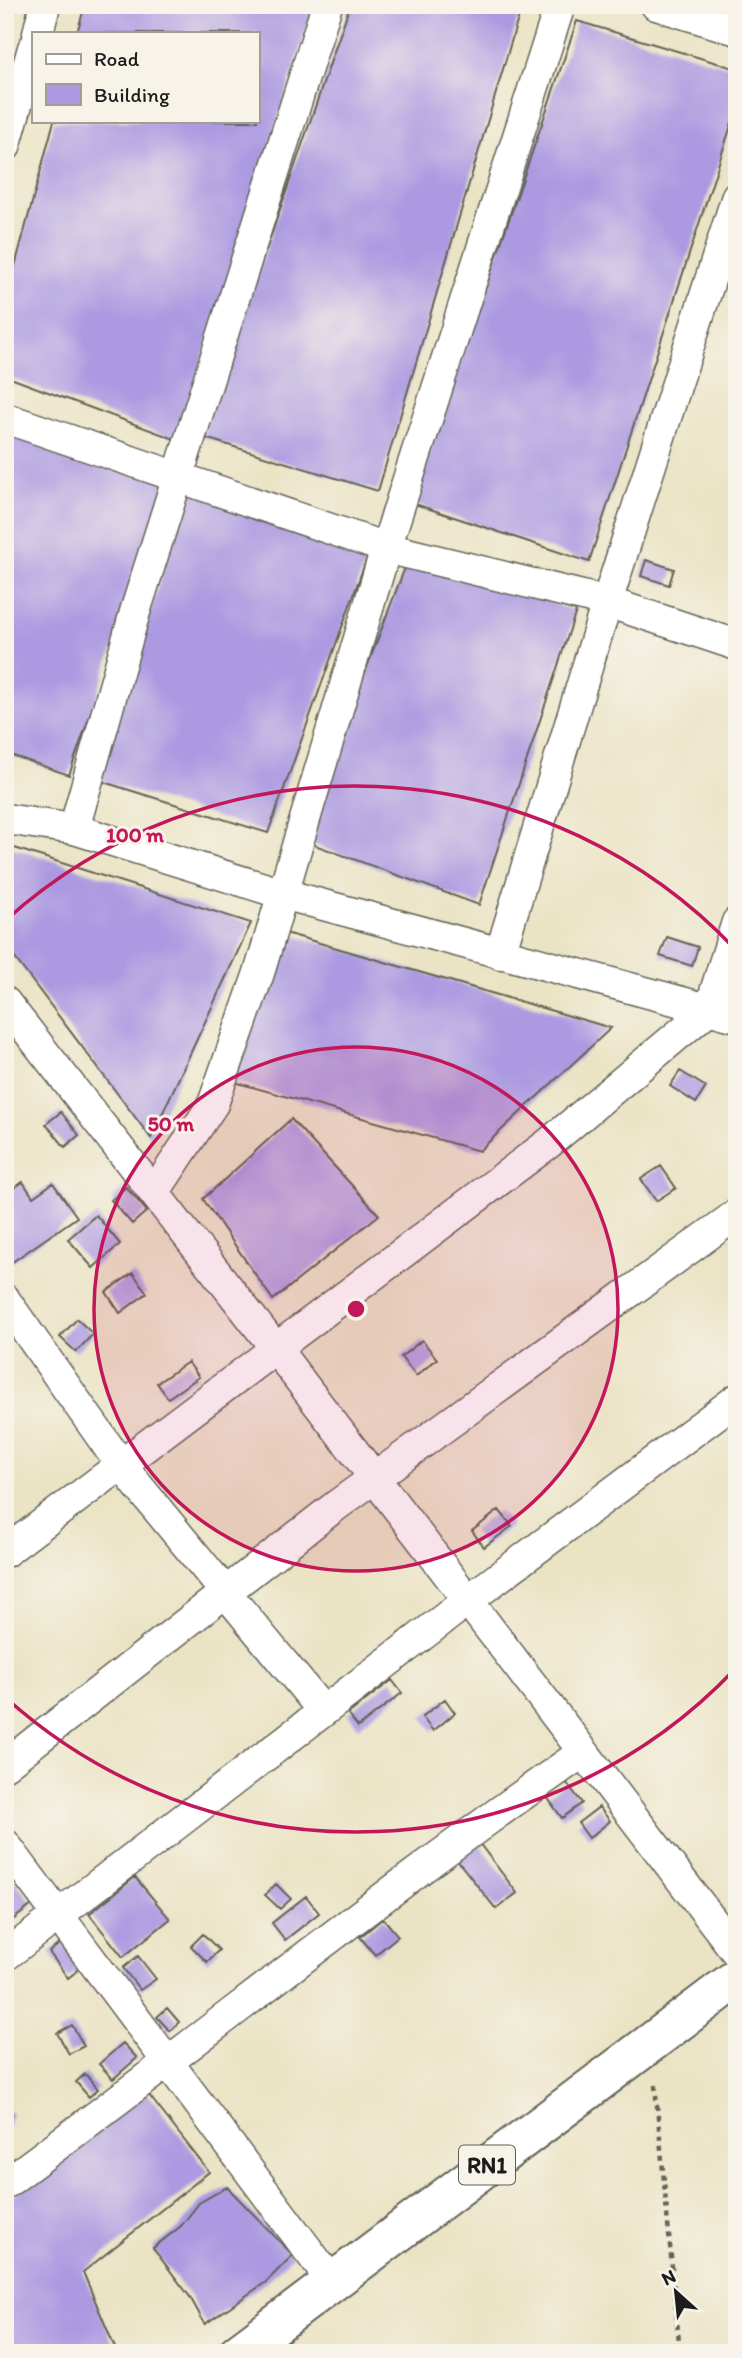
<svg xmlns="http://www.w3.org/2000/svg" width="742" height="2358" viewBox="0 0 742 2358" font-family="Itim,sans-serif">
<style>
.building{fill:#ab9ae1}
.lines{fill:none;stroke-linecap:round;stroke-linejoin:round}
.street-casing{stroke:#646257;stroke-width:33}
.highway-casing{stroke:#646257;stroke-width:42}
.path{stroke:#646257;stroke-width:4.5;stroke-dasharray:5 5;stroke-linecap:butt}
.street{stroke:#fff;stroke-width:30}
.highway{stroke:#fff;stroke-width:38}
.ring{fill:none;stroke:#c2185b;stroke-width:3.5}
.labels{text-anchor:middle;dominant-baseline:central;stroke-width:6;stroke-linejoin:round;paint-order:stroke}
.shield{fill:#f7f3e8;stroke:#5e5c59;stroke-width:2}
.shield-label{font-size:23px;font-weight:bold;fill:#1c1c1c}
.centre{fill:#c2185b;stroke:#f7f3e8;stroke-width:3.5}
.ring-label{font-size:21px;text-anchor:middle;font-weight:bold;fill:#c2185b;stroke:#f7f3e8;stroke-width:6;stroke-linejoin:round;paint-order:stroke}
</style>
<rect width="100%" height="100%" fill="#f7f3e8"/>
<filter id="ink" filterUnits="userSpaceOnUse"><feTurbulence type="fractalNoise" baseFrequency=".0143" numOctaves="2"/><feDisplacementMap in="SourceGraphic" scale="14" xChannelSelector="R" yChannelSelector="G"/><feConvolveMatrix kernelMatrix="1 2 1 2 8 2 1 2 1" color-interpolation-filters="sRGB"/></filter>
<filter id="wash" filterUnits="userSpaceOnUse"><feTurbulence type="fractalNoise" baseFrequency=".00686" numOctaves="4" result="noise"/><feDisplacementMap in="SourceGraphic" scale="28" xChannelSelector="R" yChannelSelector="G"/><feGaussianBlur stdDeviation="1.57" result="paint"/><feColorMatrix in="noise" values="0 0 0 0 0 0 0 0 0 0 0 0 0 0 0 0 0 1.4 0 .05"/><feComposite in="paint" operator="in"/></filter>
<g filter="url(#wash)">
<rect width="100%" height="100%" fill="#eae3c4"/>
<g id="blocks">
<!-- building -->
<path class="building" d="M85 5H314L177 440 5 376V303L54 121H257V33H77Z
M350 5H522L378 491 202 437Z
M577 21 737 69V107L589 562 412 503Z
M5 424 173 478 69 775 5 753Z
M189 488 370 549 268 833 97 780Z
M409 557 576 611 479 905 301 840Z
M646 560 674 569 669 585 641 576Z
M5 845 251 923 151 1138 5 945Z
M282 932 611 1028 479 1151 224 1079Z
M667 937 698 947 692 966 660 956Z
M680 1071 706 1087 696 1103 670 1086Z
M61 1112 79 1135 65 1147 46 1124Z
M291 1119 379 1215 273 1300 203 1199Z
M661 1166 676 1188 656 1201 641 1179Z
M23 1182 33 1197 53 1183 77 1217 5 1267V1194Z
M126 1187 147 1211 132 1224 111 1200Z
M96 1215 120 1244 93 1268 68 1239Z
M133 1273 147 1293 120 1313 106 1292Z
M77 1319 93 1334 76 1352 60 1337Z
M422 1340 437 1359 416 1376 401 1357Z
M188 1362 199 1377 168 1398 157 1383Z
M499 1510 512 1526 484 1547 472 1531Z
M392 1680 402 1693 358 1727 348 1714Z
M445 1699 455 1713 433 1731 422 1717Z
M566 1782 582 1803 562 1818 547 1797Z
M599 1807 610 1821 589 1838 578 1823Z
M479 1843 517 1893 496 1909 457 1860Z
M5 1869 33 1904 5 1926Z
M135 1877 170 1919 123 1957 89 1914Z
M276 1884 291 1899 280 1909 265 1895Z
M306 1896 319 1913 285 1940 272 1923Z
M383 1918 398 1936 375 1955 360 1937Z
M203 1934 219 1950 207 1962 191 1946Z
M67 1938 86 1964 68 1978 49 1952Z
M138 1956 156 1979 140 1990 123 1968Z
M167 2008 179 2022 170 2031 157 2017Z
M72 2025 84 2046 69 2054 57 2033Z
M123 2043 137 2058 113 2079 99 2064Z
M85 2074 98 2089 89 2097 76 2082Z
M145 2090 209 2172 83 2272 115 2348 109 2353H5V2201Z
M5 2110 12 2113 6 2132H5Z
M227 2187 293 2255 266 2282 205 2324 190 2297 153 2248 181 2226 199 2203Z"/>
</g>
</g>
<g filter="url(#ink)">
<use href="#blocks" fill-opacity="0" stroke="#646257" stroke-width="2"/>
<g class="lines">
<defs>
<path id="street" d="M656 5 737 30
M38 33 45 5
M5 147 33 48
M5 418 386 548 607 602 737 645
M5 819 74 829 283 894 737 1017
M74 829 135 612 327 5
M500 954 607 602 737 196
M5 1002 276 1349 737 1953
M154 1193 213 1104 260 970 386 548 560 5
M5 1300 121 1465 323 1711
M5 1552 549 1143 710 1008 737 922
M5 1765 333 1508 737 1214
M5 1844 332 2282
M5 1956 467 1601 737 1399
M5 2184C199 2042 385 1890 582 1753"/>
<path id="highway" d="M238 2353 737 1978"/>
</defs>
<!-- street casing -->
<use href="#street" class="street-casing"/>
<!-- highway casing -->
<use href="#highway" class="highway-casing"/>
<!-- path -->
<path class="path" d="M655 2085 680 2353"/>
<!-- street -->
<use href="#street" class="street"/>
<!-- highway -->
<use href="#highway" class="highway"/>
</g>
</g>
<!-- distance rings -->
<circle cx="356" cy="1309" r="262" fill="#c2185b" fill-opacity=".12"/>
<g class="ring">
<circle cx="356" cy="1309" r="262"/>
<path d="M735 1669A523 523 0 0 1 6 1698M6 920A523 523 0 0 1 735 949"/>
</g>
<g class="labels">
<!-- shield labels -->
<rect class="shield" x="459" y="2145.5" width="56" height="39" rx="5"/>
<g class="shield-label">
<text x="487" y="2165">RN1</text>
</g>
</g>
<circle cx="356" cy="1309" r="10" class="centre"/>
<g class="ring-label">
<text x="135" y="842">100 m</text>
<text x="171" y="1131">50 m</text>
</g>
<!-- margin -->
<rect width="742" height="2358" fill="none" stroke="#f7f3e8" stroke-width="28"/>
<!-- legend -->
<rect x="32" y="32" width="228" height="91" fill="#f7f3e8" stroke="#9f9d96" stroke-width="2"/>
<rect x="46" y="54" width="35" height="10" fill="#ffffff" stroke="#9f9d96" stroke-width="2"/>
<text x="94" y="66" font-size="21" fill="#1c1c1c">Road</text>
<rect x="46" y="84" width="35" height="21" fill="#ab9ae1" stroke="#9f9d96" stroke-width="2"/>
<text x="94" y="102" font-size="21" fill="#1c1c1c">Building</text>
<!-- north arrow -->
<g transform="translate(676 2292) rotate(333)" stroke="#f7f3e8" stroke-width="5" paint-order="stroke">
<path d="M0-5L12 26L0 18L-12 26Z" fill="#1c1c1c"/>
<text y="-10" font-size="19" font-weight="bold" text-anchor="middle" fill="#1c1c1c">N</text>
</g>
</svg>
